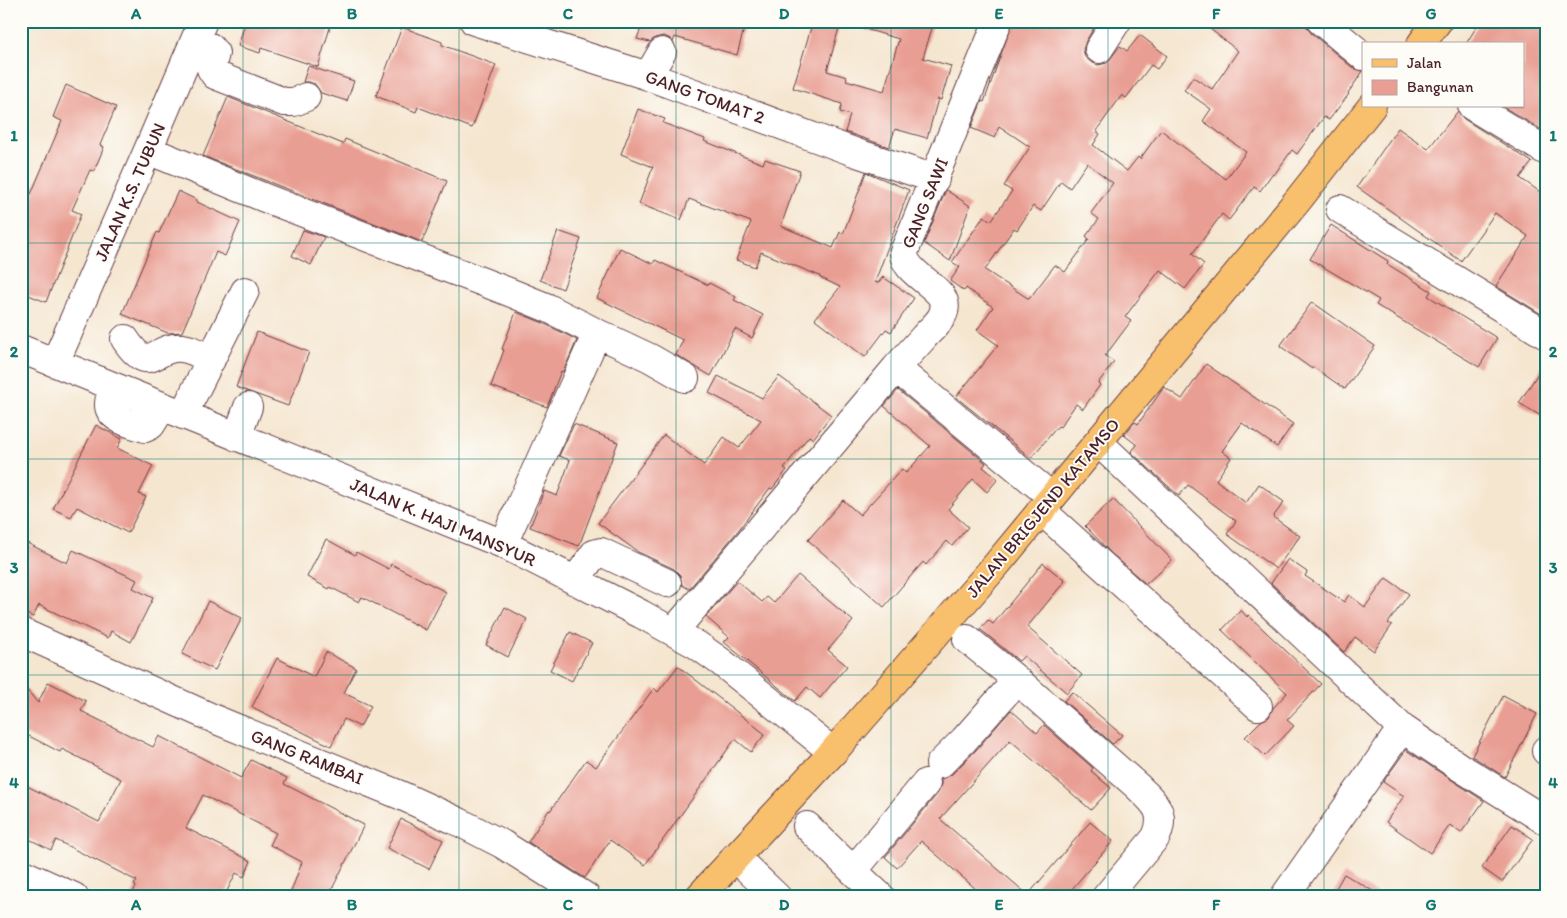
<svg xmlns="http://www.w3.org/2000/svg" width="1567" height="918" viewBox="0 0 1567 918" font-family="Itim,sans-serif">
<style>
.building{fill:#e99e93;fill-rule:evenodd}
.lines{fill:none;stroke-linecap:round;stroke-linejoin:round}
.minor-casing{stroke:#643d44;stroke-width:30}
.major-casing{stroke:#643d44;stroke-width:30}
.minor{stroke:#fff;stroke-width:28}
.major{stroke:#f8bf6c;stroke-width:28}
.grid{fill:none;stroke:#0f766e;stroke-width:1;stroke-opacity:0.55}
.labels{text-anchor:middle;dominant-baseline:central;stroke-width:4;stroke-linejoin:round;paint-order:stroke}
.street-label{font-size:18px;fill:#4a1f2b;stroke:#fdfcf7}
.neatline{fill:none;stroke:#0f766e;stroke-width:2}
.grid-label{font-size:16px;text-anchor:middle;font-weight:bold;fill:#0f766e}
</style>
<rect width="100%" height="100%" fill="#fdfcf7"/>
<filter id="ink" filterUnits="userSpaceOnUse"><feTurbulence type="fractalNoise" baseFrequency=".02" numOctaves="2"/><feDisplacementMap in="SourceGraphic" scale="10" xChannelSelector="R" yChannelSelector="G"/><feConvolveMatrix kernelMatrix="1 2 1 2 8 2 1 2 1" color-interpolation-filters="sRGB"/></filter>
<filter id="wash" filterUnits="userSpaceOnUse"><feTurbulence type="fractalNoise" baseFrequency=".0096" numOctaves="4" result="noise"/><feDisplacementMap in="SourceGraphic" scale="20" xChannelSelector="R" yChannelSelector="G"/><feGaussianBlur stdDeviation="1.12" result="paint"/><feColorMatrix in="noise" values="0 0 0 0 0 0 0 0 0 0 0 0 0 0 0 0 0 1.4 0 .05"/><feComposite in="paint" operator="in"/></filter>
<g filter="url(#wash)">
<rect width="100%" height="100%" fill="#f5e6d0"/>
<g id="blocks">
<!-- building -->
<path class="building" d="M246 21H332L318 67 261 48 260 53 238 46Z
M636 21H746L737 55 675 37 673 42 669 38 663 36 655 38 650 42 637 39 641 28 635 26Z
M813 21H841L827 71 847 77 846 80 884 91 899 39 855 26 856 21H934L923 58 951 66 941 100 938 99 927 138 895 129 889 147 845 132 850 115 840 112 842 104 793 88Z
M1013 21H1098L1086 41 1083 49 1085 57 1091 62 1098 65 1107 63 1120 46 1127 51 1140 35 1167 56 1157 69 1151 65 1126 98 1122 95 1096 131 1100 134 1093 145 1127 171 1138 157 1140 159 1161 130 1226 179 1246 152 1203 121 1211 109 1184 90 1193 77 1212 89 1238 51 1200 21H1306L1307 27 1311 33 1353 68 1363 71 1348 93 1349 94 1329 120 1324 117 1297 154 1292 150 1274 175 1272 174 1260 191 1254 187 1229 220 1222 214 1192 254 1204 264 1185 289 1160 270 1125 317 1131 321 1105 356 1114 362 1098 383 1100 385 1083 409 1076 404 1060 427 1058 426 1031 458 956 397 998 345 977 330 993 307 966 288 964 291 950 281 960 267 952 262 984 216 991 221 1012 191 1004 186 1030 147 999 126 995 138 971 128 982 101 984 102ZM1087 163 1113 183 1091 213 1099 219 1086 236 1089 239 1065 272 1055 265 1029 299 985 270 1014 228 1017 230 1033 206 1041 211 1061 181 1070 188Z
M1480 21H1546L1545 132 1502 106H1523V44H1466Z
M402 27 442 42V45L496 65 472 128 418 107 416 112 376 96Z
M308 66 354 81 347 101 321 93 315 84 308 82H303Z
M66 85 116 107 100 145 104 147 94 171 90 170 72 210 81 214 46 302 21 292V189L31 194 62 121 53 117Z
M228 97 343 144 345 139 447 181 422 242 203 156Z
M638 109 665 119 663 123 705 139 704 141 763 164 765 159 800 171 781 226 833 248 840 232 843 234 866 172 909 190 875 282 878 283 883 277 914 298 891 332 886 329 865 357 815 319 840 287 819 277 820 276 761 252 755 267 736 260 751 222 689 199 681 220 639 204 653 167 621 154Z
M1458 111 1464 119 1532 162 1520 178 1546 196V317L1496 286 1528 236 1495 213 1461 261 1357 187 1398 128 1428 149Z
M946 190 970 206 950 261 924 243Z
M178 191 197 200V202L240 222 225 256 216 252 182 332 168 333 122 314 157 232 159 233Z
M1331 225 1388 261 1387 264 1431 291 1428 296 1497 338 1479 367 1376 305 1379 300 1310 259Z
M303 230 324 237 311 265 292 256Z
M558 231 581 239 563 289 540 280Z
M620 248 653 264 655 260 708 285 709 283 736 297 734 300 763 315 752 338 735 329 711 376 676 355 683 340 597 298Z
M1312 302 1375 346 1345 389 1313 367 1312 369 1280 346Z
M516 312 541 322 577 340 563 372 561 371 547 407 491 386 504 350 502 349Z
M257 332 309 352 288 406 236 387Z
M1546 361V419L1519 403Z
M1206 364 1293 424 1277 447 1242 423 1222 451 1231 458 1216 480 1246 503 1259 484 1284 502 1273 517 1300 536 1276 569 1227 534 1236 521 1188 485 1179 496 1131 452 1137 445 1124 435 1135 422 1138 424 1164 387 1182 399Z
M718 376 762 398 779 376 831 415 813 439 809 436 784 468 787 470 772 489 770 488 737 532 689 589 682 585 680 575 674 569 638 552 598 523 664 435 704 465 724 437 739 448 761 420 709 393Z
M898 390 986 463 983 467 998 479 987 492 973 479 948 509 968 527 952 546 947 541 926 565 923 562 884 607 808 540 843 500 860 515 902 469 906 473 930 446 884 406Z
M574 424 618 442 579 546 530 527 544 491 557 496 570 460 559 456Z
M96 425 122 439 117 448 153 466 139 494 146 497 128 533 77 507 71 517 53 509Z
M1113 499 1172 560 1146 584 1112 554 1085 526Z
M326 539 355 555 356 552 389 569 391 564 446 592 426 630 362 597 359 602 330 587 329 589 307 577Z
M21 540 67 563 73 550 137 580 133 588 153 598 131 642 111 631 108 638 39 605 33 617 21 611Z
M1288 559 1307 572 1305 576 1344 602 1349 595 1365 607 1386 578 1409 594 1388 623 1392 625 1374 651 1355 637 1344 652 1271 583Z
M1043 563 1065 581 1027 627 1082 675 1067 693 1024 656 1019 661 980 629 988 620 993 624Z
M798 575 853 621 828 650 847 666 820 698 807 687 795 701 724 642 729 637 706 617 737 581 762 602 767 597 774 603Z
M208 601 242 618 215 670 182 654Z
M505 607 527 619 508 657 486 645Z
M1241 610 1247 617 1248 615 1321 684 1287 720 1294 726 1265 756 1245 737 1261 721 1269 717 1273 708 1287 693 1222 630Z
M570 632 592 643 572 681 550 670Z
M326 652 356 668 344 693 371 706 360 727 344 719 331 746 252 707 277 658 314 677Z
M678 666 765 734 751 752 735 739 645 865 610 840 585 878 528 842 549 810 550 811 586 760 596 767 654 688 658 692Z
M48 682 86 701 81 711 153 747 159 736 241 778 251 760 287 778 284 784 364 825 328 897H289L302 862 270 845 276 833 203 795 186 828 251 861 244 877 236 873 224 897H131L136 886 134 885 137 881 56 840 51 850 21 835V783L99 822 121 779 62 749 60 752 27 735H21V683L38 703Z
M1072 692 1122 735 1113 744 1064 701Z
M1503 696 1537 714 1505 777 1472 756Z
M1011 710 1037 733 1044 725 1093 768 1091 771 1111 788 1091 810 1010 740 940 819 1028 895 1090 822 1113 841 1065 897H985L921 841 897 868 885 857 938 793 941 786V779L951 775 976 750Z
M1406 750 1484 801 1461 833 1450 825 1430 853 1386 822 1404 796 1383 782Z
M401 819 443 840 429 869 387 848Z
M1512 825 1533 839 1502 882 1482 868Z
M1344 874 1383 897H1331Z"/>
</g>
</g>
<g filter="url(#ink)">
<use href="#blocks" fill-opacity="0" stroke="#643d44" stroke-width="1"/>
<g class="lines">
<defs>
<path id="minor" d="M474 21 648 76 854 152 935 179
M998 21 904 252C903 278 957 288 942 316 938 324 930 330 924 337 915 347 905 358 896 368L1052 497
M1321 21 1363 56
M195 41 210 47 215 53 211 69 215 75 284 102H294L306 97
M1099 49 1117 21
M648 76 662 52
M1472 106 1546 151
M148 150 265 198 509 292 548 308 597 333
M1340 209 1546 335
M125 339C151 378 153 345 182 348 192 349 202 355 211 360
M21 349 503 544 641 614 697 645 721 662 833 752
M55 363 148 150 203 21
M113 387C112 392 108 401 109 406 110 419 135 425 145 428L151 425 162 407
M183 415 245 291
M237 437 248 407
M1098 442 1402 728 1284 897
M1041 510 1258 706
M503 544 597 333 650 358 685 378
M575 581 594 554 601 552 667 583
M674 631 896 368
M21 632 219 721 400 795 459 822 502 844 586 897
M1017 680 1137 786C1154 802 1167 812 1156 837L1106 897
M1402 728 1458 766 1546 821
M1546 750V751
M940 764 964 740 1017 680 967 639
M807 826 853 871 926 783
M735 857 777 897
M853 871 881 897
M21 873 74 897"/>
<path id="major" d="M1421 44 1438 21
M699 897 833 752 997 564 1298 200 1372 106"/>
</defs>
<!-- minor casing -->
<use href="#minor" class="minor-casing"/>
<!-- major casing -->
<use href="#major" class="major-casing"/>
<!-- minor -->
<use href="#minor" class="minor"/>
<!-- major -->
<use href="#major" class="major"/>
</g>
</g>
<!-- grid -->
<path class="grid" d="M243 21V897M459 21V897M676 21V897M891 21V897M1108 21V897M1324 21V897M21 243H1546M21 459H1546M21 675H1546"/>
<g class="labels">
<!-- street labels -->
<g class="street-label">
<text transform="translate(705 97) rotate(20)">GANG TOMAT 2</text>
<text transform="translate(130 192) rotate(-66)">JALAN K.S. TUBUN</text>
<text transform="translate(925 203) rotate(-68)">GANG SAWI</text>
<text transform="translate(1043 508) rotate(-50)">JALAN BRIGJEND KATAMSO</text>
<text transform="translate(443 522) rotate(23)">JALAN K. HAJI MANSYUR</text>
<text transform="translate(307 757) rotate(22)">GANG RAMBAI</text>
</g>
</g>
<!-- margin -->
<rect width="1567" height="918" fill="none" stroke="#fdfcf7" stroke-width="55"/>
<!-- legend -->
<rect x="1362" y="42" width="162" height="65" fill="#fdfcf7" stroke="#b5a4a5"/>
<rect x="1372" y="59" width="25" height="8" fill="#f8bf6c" stroke="#b5a4a5"/>
<text x="1407" y="68" font-size="15" fill="#4a1f2b">Jalan</text>
<rect x="1372" y="80" width="25" height="15" fill="#e99e93" stroke="#b5a4a5"/>
<text x="1407" y="92" font-size="15" fill="#4a1f2b">Bangunan</text>
<rect x="28" y="28" width="1512" height="862" class="neatline"/>
<g class="grid-label">
<text x="136" y="19">A</text>
<text x="352" y="19">B</text>
<text x="568" y="19">C</text>
<text x="784" y="19">D</text>
<text x="999" y="19">E</text>
<text x="1216" y="19">F</text>
<text x="1431" y="19">G</text>
<text x="14" y="141">1</text>
<text x="1553" y="141">1</text>
<text x="14" y="357">2</text>
<text x="1553" y="357">2</text>
<text x="14" y="573">3</text>
<text x="1553" y="573">3</text>
<text x="14" y="788">4</text>
<text x="1553" y="788">4</text>
<text x="136" y="910">A</text>
<text x="352" y="910">B</text>
<text x="568" y="910">C</text>
<text x="784" y="910">D</text>
<text x="999" y="910">E</text>
<text x="1216" y="910">F</text>
<text x="1431" y="910">G</text>
</g>
</svg>
